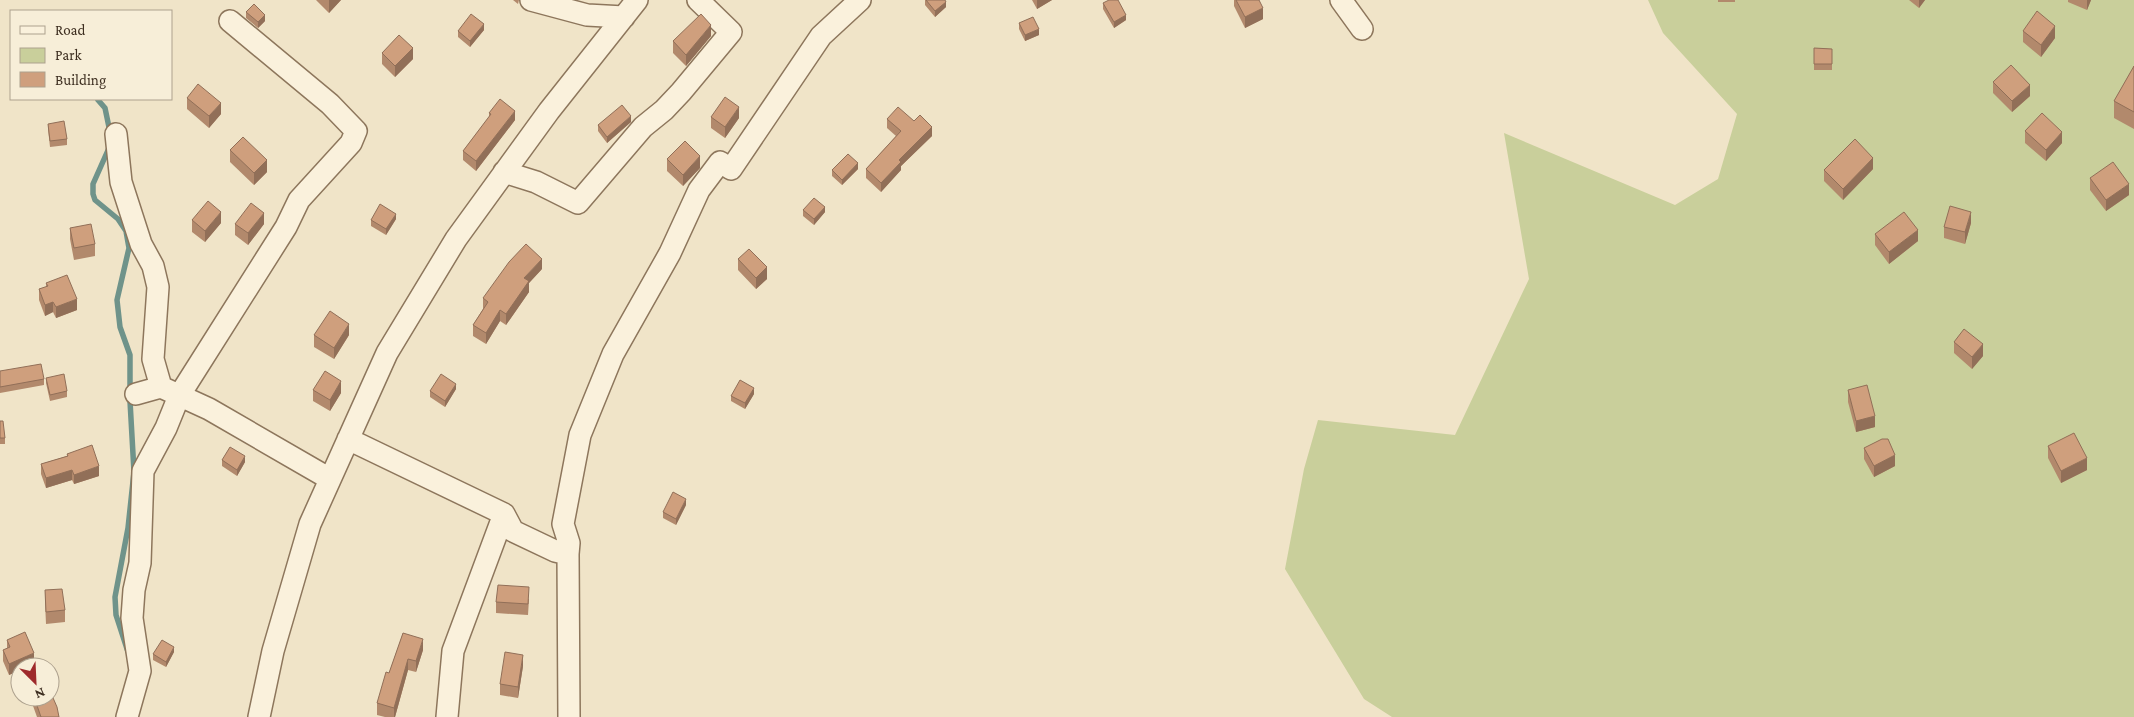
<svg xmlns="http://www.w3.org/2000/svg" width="2134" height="717" viewBox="0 0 2134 717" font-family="'Crimson Pro',serif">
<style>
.green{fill:#c9cf9b}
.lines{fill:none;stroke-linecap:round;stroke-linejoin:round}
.stream{stroke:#6f938a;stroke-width:5.5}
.minor-casing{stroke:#8d765c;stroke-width:24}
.minor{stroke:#faf1dc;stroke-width:21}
.wall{fill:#b2896c}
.shaded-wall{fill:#916f58}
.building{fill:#cf9f7d;stroke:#916f58}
</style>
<rect width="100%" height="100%" fill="#f0e4c8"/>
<!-- green -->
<path class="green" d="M1648 0H2134V717H1392L1364 699 1285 569 1304 469 1318 420 1455 435 1529 279 1504 133 1675 205 1718 179 1737 114 1663 33Z"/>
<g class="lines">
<!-- stream -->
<path class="stream" d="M98 100 105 108 110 132
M109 148 93 184V194L95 200 118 219 126 231 129 248 117 300 120 327 130 355V401L134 472 128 528 115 597 116 615 128 652"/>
<defs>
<path id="minor" d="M531 0 587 15 624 17
M1341 0 1362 29
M116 134 121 182 141 244 153 266 158 287 153 359 161 387
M504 172 536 182 578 203 643 127 664 110 681 92 731 32 698 0
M136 394 161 387 209 409 330 479
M348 439 504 514 453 651 447 717
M504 514 513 531 555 551 568 554 569 543 563 524 580 435 613 354 670 253 699 190 720 162 731 169 821 36 860 0
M568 554 569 717
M127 717 140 671 132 618 134 590 140 563 143 471 166 428 179 396 286 227 299 200 351 143 356 131 330 104 230 21
M259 717 273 651 310 524 387 353 456 239 549 111 637 0"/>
</defs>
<!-- minor casing -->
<use href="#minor" class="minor-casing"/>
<!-- minor -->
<use href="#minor" class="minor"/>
</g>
<!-- wall -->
<path class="wall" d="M316 0H341L329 13Z
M513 0H519L518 4Z
M925 0H945L946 7 935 17 925 5Z
M1032 0H1052L1037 9Z
M1234 0H1259L1263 19 1245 28 1234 6Z
M1718 0H1735V2H1718Z
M1909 0H1925L1919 8Z
M2068 0H2091L2087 10 2068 2Z
M1103 3 1126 20 1114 28 1103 9Z
M246 12 265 21 258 28 246 18Z
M1019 23 1039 35 1025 41 1019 29Z
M484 30 470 47 458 37V31Z
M2023 31 2055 38 2041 57 2023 42Z
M711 36 686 66 673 53V41Z
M1814 48 1832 49V70H1814Z
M382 53 413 59 395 77 382 64Z
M2134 66V129L2114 118V101Z
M1993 82 2030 96 2012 112 1993 93Z
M187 98 221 114 209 128 187 109Z
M489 113 515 120 476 171 463 160V151L489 117Z
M711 117 739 118 725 138 711 128Z
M887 119 914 121 932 136 901 166V170L881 192 866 178V169L896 136 887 128Z
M631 122 607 143 598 131V125Z
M48 124 67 139V145L50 147 48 129Z
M2025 131 2062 143 2046 161 2025 143Z
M230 150 267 172 254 185 230 162Z
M667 159 700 168 683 186 667 171Z
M858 169 842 185 832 176V170Z
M1873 169 1843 200 1824 181V170Z
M2090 178 2129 195 2106 211 2090 190Z
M803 210 825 212 814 225 803 216Z
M396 219 386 235 371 226V220Z
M192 220 221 223 205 242 192 232Z
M1971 223 1965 244 1944 238V227Z
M235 224H264L248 245 235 235Z
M70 228 95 244V256L74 260 70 239Z
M1875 234 1918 241 1889 264 1875 245Z
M738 259 767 279 756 289 738 270Z
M542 269 529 283V292L506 325 500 321 486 344 473 336V325L483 309V298Z
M46 283 77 310 56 318 53 312 45 316 39 300V289L46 287Z
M314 335H349L334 359 314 347Z
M1954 342 1983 356 1972 369 1954 353Z
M0 371 44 379V385L0 393Z
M46 378 67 391V397L50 401 46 383Z
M456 389 445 407 430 397V391Z
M313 390 341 393 330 411 313 401Z
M1848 390 1875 427 1856 432 1848 402Z
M754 394 745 409 731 401V396Z
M0 421 5 438V444H0Z
M2048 446 2087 470 2061 483 2048 458Z
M1864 448 1895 466 1874 477 1864 459Z
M67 454 99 476 74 484 72 480 46 488 41 474V464L67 456Z
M222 460 245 462 237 476 222 466Z
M686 505 676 525 663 518V512Z
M45 590 65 610V622L46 624 45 602Z
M529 599 528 615 496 613V602Z
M403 633 423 650 416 672 408 670 395 717H385L377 715V703L389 673Z
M7 640 34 664 20 667V670L9 675 3 661V650L7 649Z
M174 652 166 667 153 660V654Z
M523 666 518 698 500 695V684Z
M32 697H50L59 717H37L32 703Z"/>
<!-- shaded-wall -->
<path class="shaded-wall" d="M329 0H341L329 13Z
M1037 0H1052L1037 9Z
M1919 0H1925L1919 8Z
M2087 0H2091L2087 10Z
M946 2V7L935 17V11Z
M1263 8V19L1245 28V17Z
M265 15V21L258 28V22Z
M1126 15V20L1114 28V22Z
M484 24V30L470 47V41Z
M711 25V36L686 66V55Z
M2055 26V38L2041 57V45Z
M1039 29V35L1025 41V35Z
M413 48V59L395 77V66Z
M2030 85V96L2012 112V101Z
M221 103V114L209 128V116Z
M739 107V118L725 138V127Z
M515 111V120L476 171V161Z
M631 116V122L607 143V137Z
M932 127V136L901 166V170L881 192V183L899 160Z
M2062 132V143L2046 161V150Z
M700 156V168L683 186V175Z
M1873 158V169L1843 200V189Z
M267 160V172L254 185V173Z
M858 163V169L842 185V180Z
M2129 184V195L2106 211V200Z
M825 207V212L814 225V219Z
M221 212V223L205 242V231Z
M1971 212V223L1965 244V232Z
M264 213V224L248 245V233Z
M396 214V219L386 235V229Z
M1918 230V241L1889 264V252Z
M542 259V269L529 283V292L506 325V314L524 278Z
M767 267V279L756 289V278Z
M77 299V310L56 318V307Z
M53 302V312L45 316V305Z
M500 310V321L486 344V333Z
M349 324V335L334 359V348Z
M1983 344V356L1972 369V357Z
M341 381V393L330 411V400Z
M456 384V389L445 407V401Z
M754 388V394L745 409V403Z
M1875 416V427L1856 432V421Z
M1895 455V466L1874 477V466Z
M245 456V462L237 476V470Z
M2087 458V470L2061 483V471Z
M99 466V476L74 484V475Z
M72 470V480L46 488V478Z
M686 499V505L676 525V519Z
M423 639V650L416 672V661Z
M174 647V652L166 667V662Z
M34 653V664L28 667H20V670L9 675V664Z
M523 655V666L518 698V687Z
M408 659V670L395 717H394V708Z"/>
<!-- building -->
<path class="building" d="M926 0H945L946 2 935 11Z
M1109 0H1118L1126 15 1114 22 1103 3Z
M1236 0H1259L1263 8 1245 17Z
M254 4 265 15 258 22 246 12Z
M2037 11 2055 26 2041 45 2023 31Z
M471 14 484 24 470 41 458 31Z
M701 14 711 25 686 55 673 41Z
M1033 17 1039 29 1025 35 1019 23Z
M399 35 413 48 395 66 382 53Z
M1814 48 1832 49V64H1814Z
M2011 65 2030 85 2012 101 1993 82Z
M2134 66V112L2114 101Z
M198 84 221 103 209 116 187 98Z
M725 97 739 107 725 127 711 117Z
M500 99 515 111 476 161 463 151 491 114 489 113Z
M622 105 631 116 607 137 598 125Z
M898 107 914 121 920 115 932 127 899 160 901 162 881 183 866 169 901 131 887 119Z
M2042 113 2062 132 2046 150 2025 131Z
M64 121 67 139 50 141 48 124Z
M243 137 267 160 254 173 230 150Z
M1855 139 1873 158 1843 189 1824 170Z
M685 141 700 156 683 175 667 159Z
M848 154 858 163 842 180 832 170Z
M2113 162 2129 184 2106 200 2090 178Z
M814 198 825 207 814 219 803 210Z
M208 201 221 212 205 231 192 220Z
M251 203 264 213 248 233 235 224Z
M380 204 396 214 386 229 371 220Z
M1950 206 1971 212 1965 232 1944 227Z
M1904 212 1918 230 1889 252 1875 234Z
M91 224 95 244 74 248 70 228Z
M526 244 542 259 524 278 529 281 506 314 500 310 486 333 473 325 488 302 483 298 509 262Z
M749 249 767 267 756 278 738 259Z
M67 275 77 299 56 307 53 302 45 305 39 289 48 286 46 283Z
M330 311 349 324 334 348 314 335Z
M1964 329 1983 344 1972 357 1954 342Z
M41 364 44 379 0 387V371Z
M325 371 341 381 330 400 313 390Z
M64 374 67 391 50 395 46 378Z
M441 374 456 384 445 401 430 391Z
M740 380 754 388 745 403 731 396Z
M1867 385 1875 416 1856 421 1848 390Z
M0 421H3L5 438H0Z
M2074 433 2087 458 2061 471 2048 446Z
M1882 439H1888L1895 455 1874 466 1864 448Z
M92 445 99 466 74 475 72 470 46 478 41 464 68 456 67 454Z
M230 447 245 456 237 470 222 460Z
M673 492 686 499 676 519 663 512Z
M498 585 529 587 528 604 496 602Z
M62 589 65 610 46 612 45 590Z
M25 632 34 653 9 664 3 650 10 647 7 640Z
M403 633 423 639 416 661 408 659 394 708 377 703 386 672 389 673Z
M162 640 174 647 166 662 153 654Z
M505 652 523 655 518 687 500 684Z
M50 691 57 707 59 717H41L34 697H50Z"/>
<!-- legend -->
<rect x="10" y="10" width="162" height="90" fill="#f7eed8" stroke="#ada18e"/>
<rect x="20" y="26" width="25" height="8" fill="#faf1dc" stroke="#ada18e"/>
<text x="55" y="35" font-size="15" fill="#3d2e20">Road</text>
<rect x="20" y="48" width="25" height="15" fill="#c9cf9b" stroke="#ada18e"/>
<text x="55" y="60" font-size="15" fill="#3d2e20">Park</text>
<rect x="20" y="72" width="25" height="15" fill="#cf9f7d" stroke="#ada18e"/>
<text x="55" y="85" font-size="15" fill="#3d2e20">Building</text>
<!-- north arrow -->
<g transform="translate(35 682) rotate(156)"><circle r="24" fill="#f7eed8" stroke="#ada18e"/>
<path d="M0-4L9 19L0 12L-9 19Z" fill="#9e2a2b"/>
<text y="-8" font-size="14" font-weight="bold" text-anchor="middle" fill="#3d2e20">N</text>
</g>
</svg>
